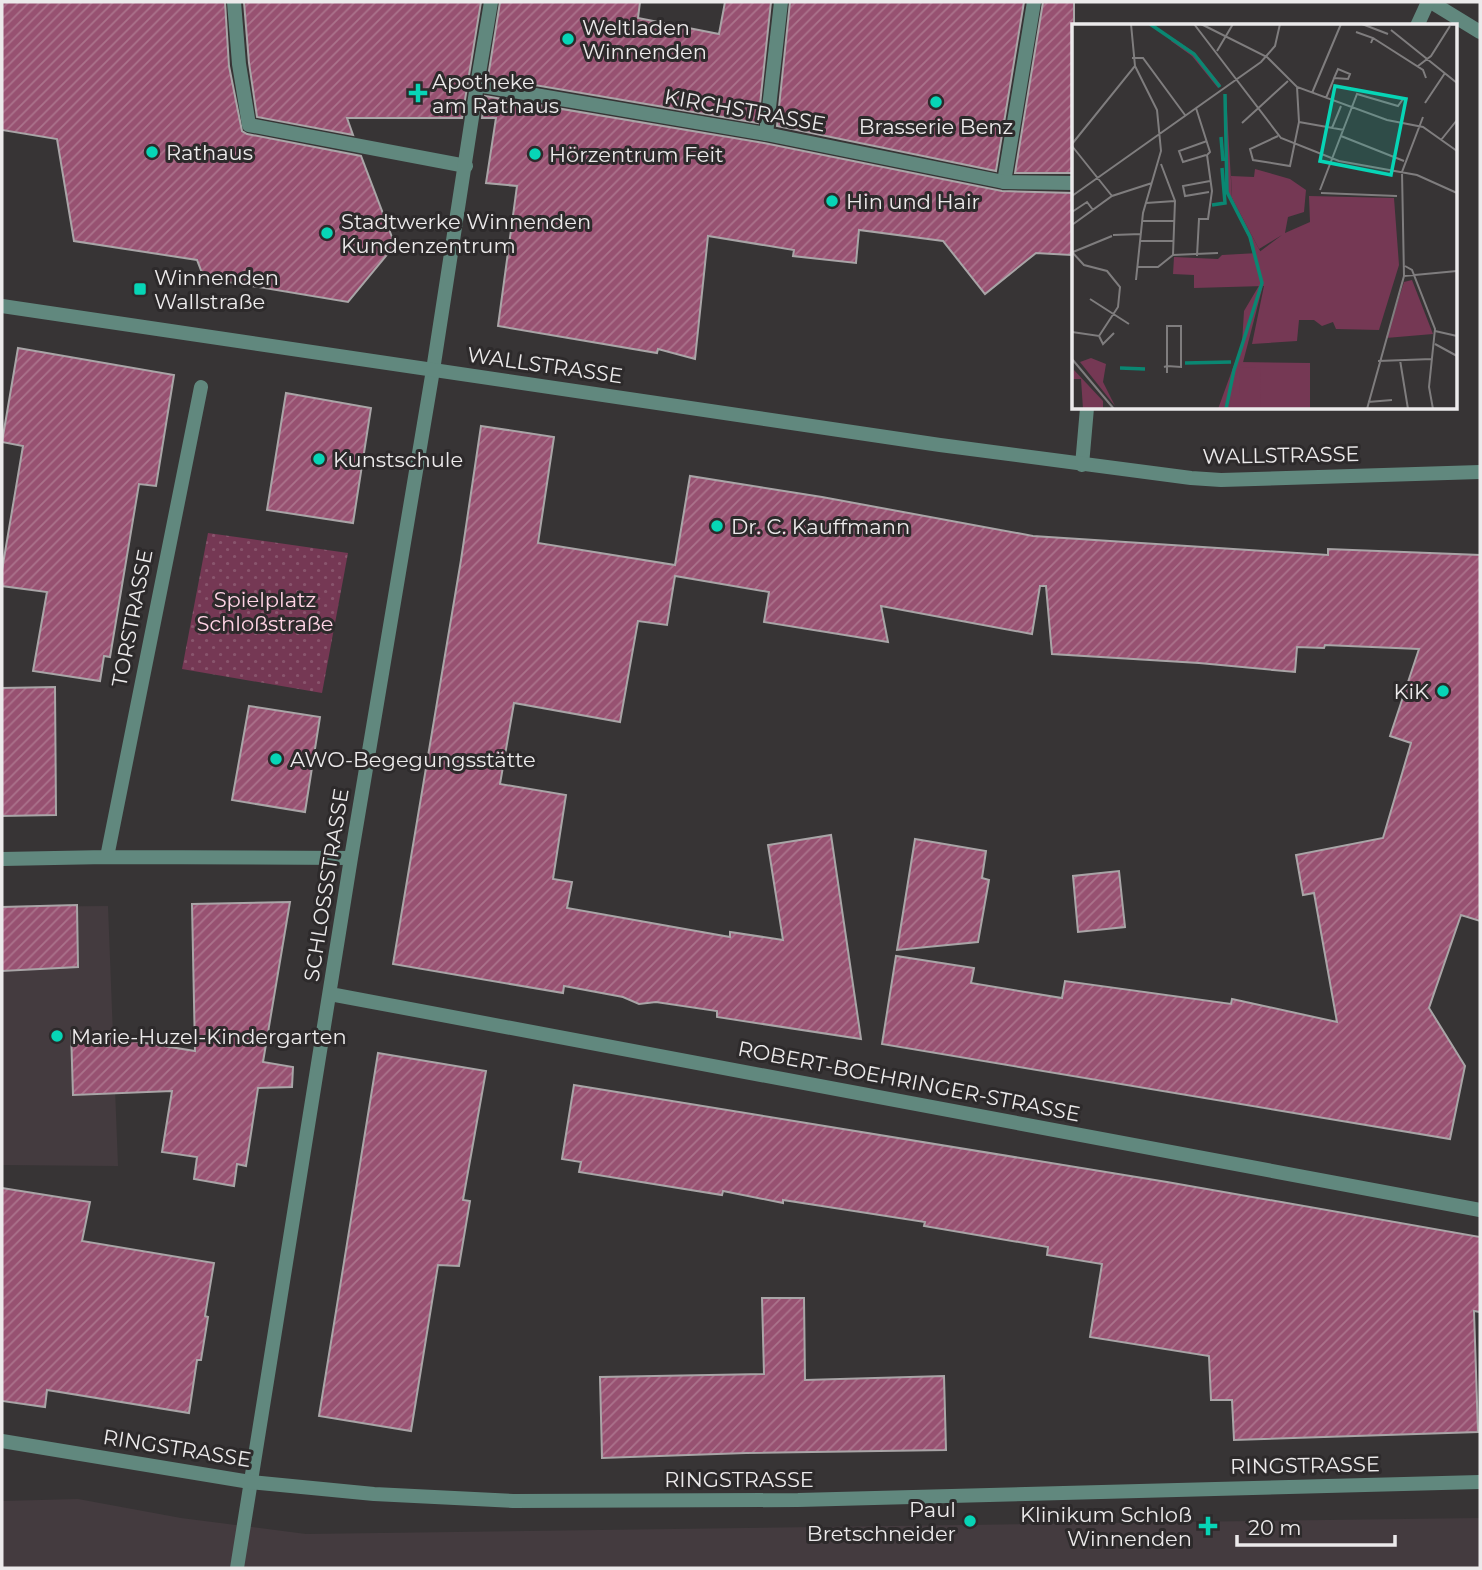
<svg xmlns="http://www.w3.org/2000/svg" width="1482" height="1570" viewBox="0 0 1482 1570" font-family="Montserrat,sans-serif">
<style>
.built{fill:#443b3f}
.park{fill:url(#park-dots)}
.building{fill:url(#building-hatch);stroke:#a9a5a7;stroke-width:2}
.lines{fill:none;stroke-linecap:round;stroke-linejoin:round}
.pedestrian{stroke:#61887e;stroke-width:14}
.minor{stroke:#61887e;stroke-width:14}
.tertiary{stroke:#61887e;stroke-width:14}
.poi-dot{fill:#07d5b6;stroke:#2d2a2b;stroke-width:2.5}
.labels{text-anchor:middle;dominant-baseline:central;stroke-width:6;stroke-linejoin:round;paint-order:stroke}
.poi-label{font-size:21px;fill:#eceaeb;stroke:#2d2a2b;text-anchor:start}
.street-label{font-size:21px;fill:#eceaeb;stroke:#2d2a2b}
.park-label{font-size:21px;fill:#ffd4e5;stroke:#2d2a2b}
.inset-river{fill:none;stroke:#0a8772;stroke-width:3.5}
.inset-road{fill:none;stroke:#7f7d7e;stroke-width:2}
.view{fill:#07d5b6;fill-opacity:0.15;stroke:#07d5b6;stroke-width:3.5}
.inset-edge{fill:none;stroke:#eceaeb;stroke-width:3.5}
</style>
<defs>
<pattern id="park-dots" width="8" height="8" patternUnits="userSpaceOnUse" patternTransform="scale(1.75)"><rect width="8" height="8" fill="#753854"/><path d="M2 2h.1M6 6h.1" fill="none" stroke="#89556d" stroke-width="1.8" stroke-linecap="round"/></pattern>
<pattern id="building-hatch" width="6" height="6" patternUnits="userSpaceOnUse" patternTransform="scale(1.75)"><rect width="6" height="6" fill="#975171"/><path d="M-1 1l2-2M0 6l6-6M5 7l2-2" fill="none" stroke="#ab738c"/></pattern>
</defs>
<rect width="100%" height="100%" fill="#373435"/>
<!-- built -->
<path class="built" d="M108 906 118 1166 2 1165V907Z
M78 1499 181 1518 306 1534 1480 1518V1568H2V1501Z"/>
<!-- park -->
<path class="park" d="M208 533 348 553 322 693 182 669Z"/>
<!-- building -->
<path class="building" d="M2 2H225L229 66 242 131 247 134 361 156 395 245 348 302 204 278 197 260 74 241 57 139 2 130Z
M244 2H481L462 118H347L353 135 257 117 249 63Z
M500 2H640L638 18 719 34 725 2H771L758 123 488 77Z
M790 2H1024L996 171 777 126Z
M1043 2H1074V173H1015Z
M485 96 764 143 1002 191 1074 193V247H1072L1071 255 1036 253 985 294 943 241 859 230 856 263 793 256 794 250 708 236 695 359 658 349 657 353 498 326 517 186 486 183 496 118H482Z
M18 348 174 375 156 486 139 484 110 657 104 656 100 681 33 671 47 592 2 586V570L23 446 2 442Z
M286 393 371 408 353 523 267 510Z
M481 426 554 437 538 543 675 565 690 476 822 497 1033 536 1328 555V549L1480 555V921L1461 915 1429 1008 1465 1066 1450 1139 882 1044 896 956 974 968 971 983 1062 998 1065 981 1231 1004 1232 999 1337 1022 1314 893 1303 895 1296 855 1383 838 1411 743 1390 736 1419 649 1325 645 1324 648 1297 647 1295 672 1199 663 1052 654 1046 586H1040L1032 634 881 606 888 642 764 622 769 592 675 576 667 625 638 621 620 722 514 703 500 784 566 795 553 879 572 882 567 908 730 937V932L783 940 768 845 831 835 861 1039 717 1017V1011L656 1002 639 1004 623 997 564 986 563 993 393 964 461 560Z
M55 687 56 815 2 816V688Z
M249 706 320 717 305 812 232 800Z
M915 839 986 851 982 878 989 880 978 942 897 950Z
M1119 871 1125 927 1078 932 1073 876Z
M290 902 263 1062 293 1067 292 1087 258 1088 246 1166 237 1164 234 1186 194 1179 197 1157 162 1152 172 1091 73 1095 71 1031 195 1051 192 904Z
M77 905 78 967 2 971V907Z
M378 1053 486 1071 463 1200 470 1201 459 1266 438 1265 411 1431 319 1416Z
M574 1085 1167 1182 1480 1237V1312L1474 1311 1478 1432 1234 1440 1232 1400H1211L1209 1356 1090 1337 1102 1264 1047 1255 1048 1247 924 1226 925 1222 783 1200V1203L723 1191 722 1195 579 1172 581 1162 562 1159Z
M2 1188 90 1202 82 1241 214 1263 205 1316 208 1317 201 1360H197L189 1413 47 1390 45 1407 2 1401Z
M762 1298H804L805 1380 944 1376 946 1450 746 1453 602 1458 600 1377 764 1374Z"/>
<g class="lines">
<!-- pedestrian -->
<path class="pedestrian" d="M234 2 239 64 249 125 466 166
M1431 2 1480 32
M477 85 491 2
M1004 182 1034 2"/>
<!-- minor -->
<path class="minor" d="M1417 26 1428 2
M766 134 781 2
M1082 465 1087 408
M107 857 201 387
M2 859 107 857 351 858
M330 994 1480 1210
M237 1568 351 858 433 370 477 85 766 134 1004 182 1074 183"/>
<!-- tertiary -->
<path class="tertiary" d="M2 306 940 445 1191 478 1221 480 1480 472
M2 1441 250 1482 374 1494 513 1501 798 1500 1480 1482"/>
</g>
<!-- markers -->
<g class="poi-dot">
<circle cx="568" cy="39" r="7"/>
<path d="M414.5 82.5h7v7h7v7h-7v7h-7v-7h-7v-7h7z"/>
<circle cx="936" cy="102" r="7"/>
<circle cx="152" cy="152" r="7"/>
<circle cx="535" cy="154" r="7"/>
<circle cx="832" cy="201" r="7"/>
<circle cx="327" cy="233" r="7"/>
<rect x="133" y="282" width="14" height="14" rx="3.5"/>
<circle cx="319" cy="459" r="7"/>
<circle cx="717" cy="526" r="7"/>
<circle cx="1443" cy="691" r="7"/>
<circle cx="276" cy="759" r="7"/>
<circle cx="57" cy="1036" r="7"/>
<circle cx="970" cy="1521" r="7"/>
<path d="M1204.5 1515.5h7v7h7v7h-7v7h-7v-7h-7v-7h7z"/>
</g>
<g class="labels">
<!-- poi labels -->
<g class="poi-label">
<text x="582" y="27">Weltladen<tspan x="582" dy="24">Winnenden</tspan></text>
<text x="432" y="81">Apotheke<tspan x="432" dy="24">am Rathaus</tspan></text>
<text x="936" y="126" text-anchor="middle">Brasserie Benz</text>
<text x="166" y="152">Rathaus</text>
<text x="549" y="154">Hörzentrum Feit</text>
<text x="846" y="201">Hin und Hair</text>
<text x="341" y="221">Stadtwerke Winnenden<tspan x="341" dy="24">Kundenzentrum</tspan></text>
<text x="154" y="277">Winnenden<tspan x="154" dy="24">Wallstraße</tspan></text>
<text x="333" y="459">Kunstschule</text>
<text x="731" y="526">Dr. C. Kauffmann</text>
<text x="1429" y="691" text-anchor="end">KiK</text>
<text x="290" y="759">AWO-Begegungsstätte</text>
<text x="71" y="1036">Marie-Huzel-Kindergarten</text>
<text x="956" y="1509" text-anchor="end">Paul<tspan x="956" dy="24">Bretschneider</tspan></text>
<text x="1192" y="1514" text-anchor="end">Klinikum Schloß<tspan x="1192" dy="24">Winnenden</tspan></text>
</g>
<!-- street labels -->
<g class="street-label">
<text transform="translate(745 110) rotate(10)">KIRCHSTRASSE</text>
<text transform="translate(545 365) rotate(8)">WALLSTRASSE</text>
<text transform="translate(1281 455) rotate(-1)">WALLSTRASSE</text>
<text transform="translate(132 618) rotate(-79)">TORSTRASSE</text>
<text transform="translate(326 885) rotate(-81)">SCHLOSSSTRASSE</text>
<text transform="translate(909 1081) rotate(11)">ROBERT-BOEHRINGER-STRASSE</text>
<text transform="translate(177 1448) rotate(9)">RINGSTRASSE</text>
<text transform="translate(1305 1465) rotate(-1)">RINGSTRASSE</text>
<text x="739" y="1479">RINGSTRASSE</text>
</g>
<!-- park labels -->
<g class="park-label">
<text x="265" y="599">Spielplatz<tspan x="265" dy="24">Schloßstraße</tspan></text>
</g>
</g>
<!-- overview -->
<g transform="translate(1072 24)">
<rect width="385" height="385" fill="#373435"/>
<path d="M101 14 123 29 149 61 146 64 120 32 99 17ZM154 69 160 174 196 242 162 373 157 385H146L170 319 172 287 188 260 177 214 153 166ZM19 334 34 340 31 358 43 382 8 338ZM2 346 31 377V385H11L9 355H0Z" fill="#753854"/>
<path d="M183 145 218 155 234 166 232 188 216 193 213 209 238 198 237 172 322 174 327 241 307 306 264 305 261 298 250 302 242 296H227L225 317 180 320 192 262 122 264V251L101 250 102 233 146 235 150 231 186 229 210 211 187 225 160 174 159 152 182 153ZM340 256 361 310 314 314 332 258ZM168 338 238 339V385H157Z" fill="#753854"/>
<path d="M168 343 184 344V370H167ZM189 344H237V385H188Z" fill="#753854"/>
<path class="inset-river" d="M78 0 122 30 148 63M153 70 155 168 178 213 190 259 162 346 154 385M149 113 151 137M140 181 153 179 150 144M113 339 159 338M48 344 73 345"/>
<path class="inset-road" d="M122 0 209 114 267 137 345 151 385 169M129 0 195 33 225 63 315 96 351 103 385 127M290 0 316 10M319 6 385 59M284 8 301 14 299 19M301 14 351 46 354 54M145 27 161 0M60 34H71L113 91M63 42 85 86 89 127 71 189 64 256M346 42 359 32 378 2M240 69 269 0M254 74 261 57 262 54 266 45 278 50 276 55 262 54M353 79 373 49M124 84 138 128 135 131 140 167 136 195H127L125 232M227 98 272 106M170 99 216 57M260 104 269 82M206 112 178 125 181 136 218 142 227 98 225 63M269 112 332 137M369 116 385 96M0 120 63 42 59 0M0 122 40 172M134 131 111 138 107 127 135 117M89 140 103 177 101 231M248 166 285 70 326 82 331 75M137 168 113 172 111 162 138 157M249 169 325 172M0 172 189 38 203 22 208 0M74 179 103 177M0 188 15 178 21 186M70 197H102M0 201 40 172 80 159M41 211 69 210M69 217H102M0 228 12 241 35 247 48 263 46 283 27 312 0 308M1 228 40 212M333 242 340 246 363 305 357 363 361 385M66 243H86L101 231 146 229M332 252 385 247M18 275 57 300M363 307 385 312M27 312 31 320 42 309M363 320 385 332M0 335 42 385M328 336 336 385M306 337 360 335M92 343 95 342 109 343V302H95V349M296 378 320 376M295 385 332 252 330 148 351 93"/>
<path class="view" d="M263 62 334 75 319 151 248 137Z"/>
<rect width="385" height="385" class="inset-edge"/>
</g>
<!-- border -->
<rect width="1482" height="1570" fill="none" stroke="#eceaeb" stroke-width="7"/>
<!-- scale -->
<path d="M1237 1535v10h158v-10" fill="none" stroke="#eceaeb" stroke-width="3.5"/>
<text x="1248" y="1535" font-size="21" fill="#eceaeb" stroke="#2d2a2b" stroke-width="5" paint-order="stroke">20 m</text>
</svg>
